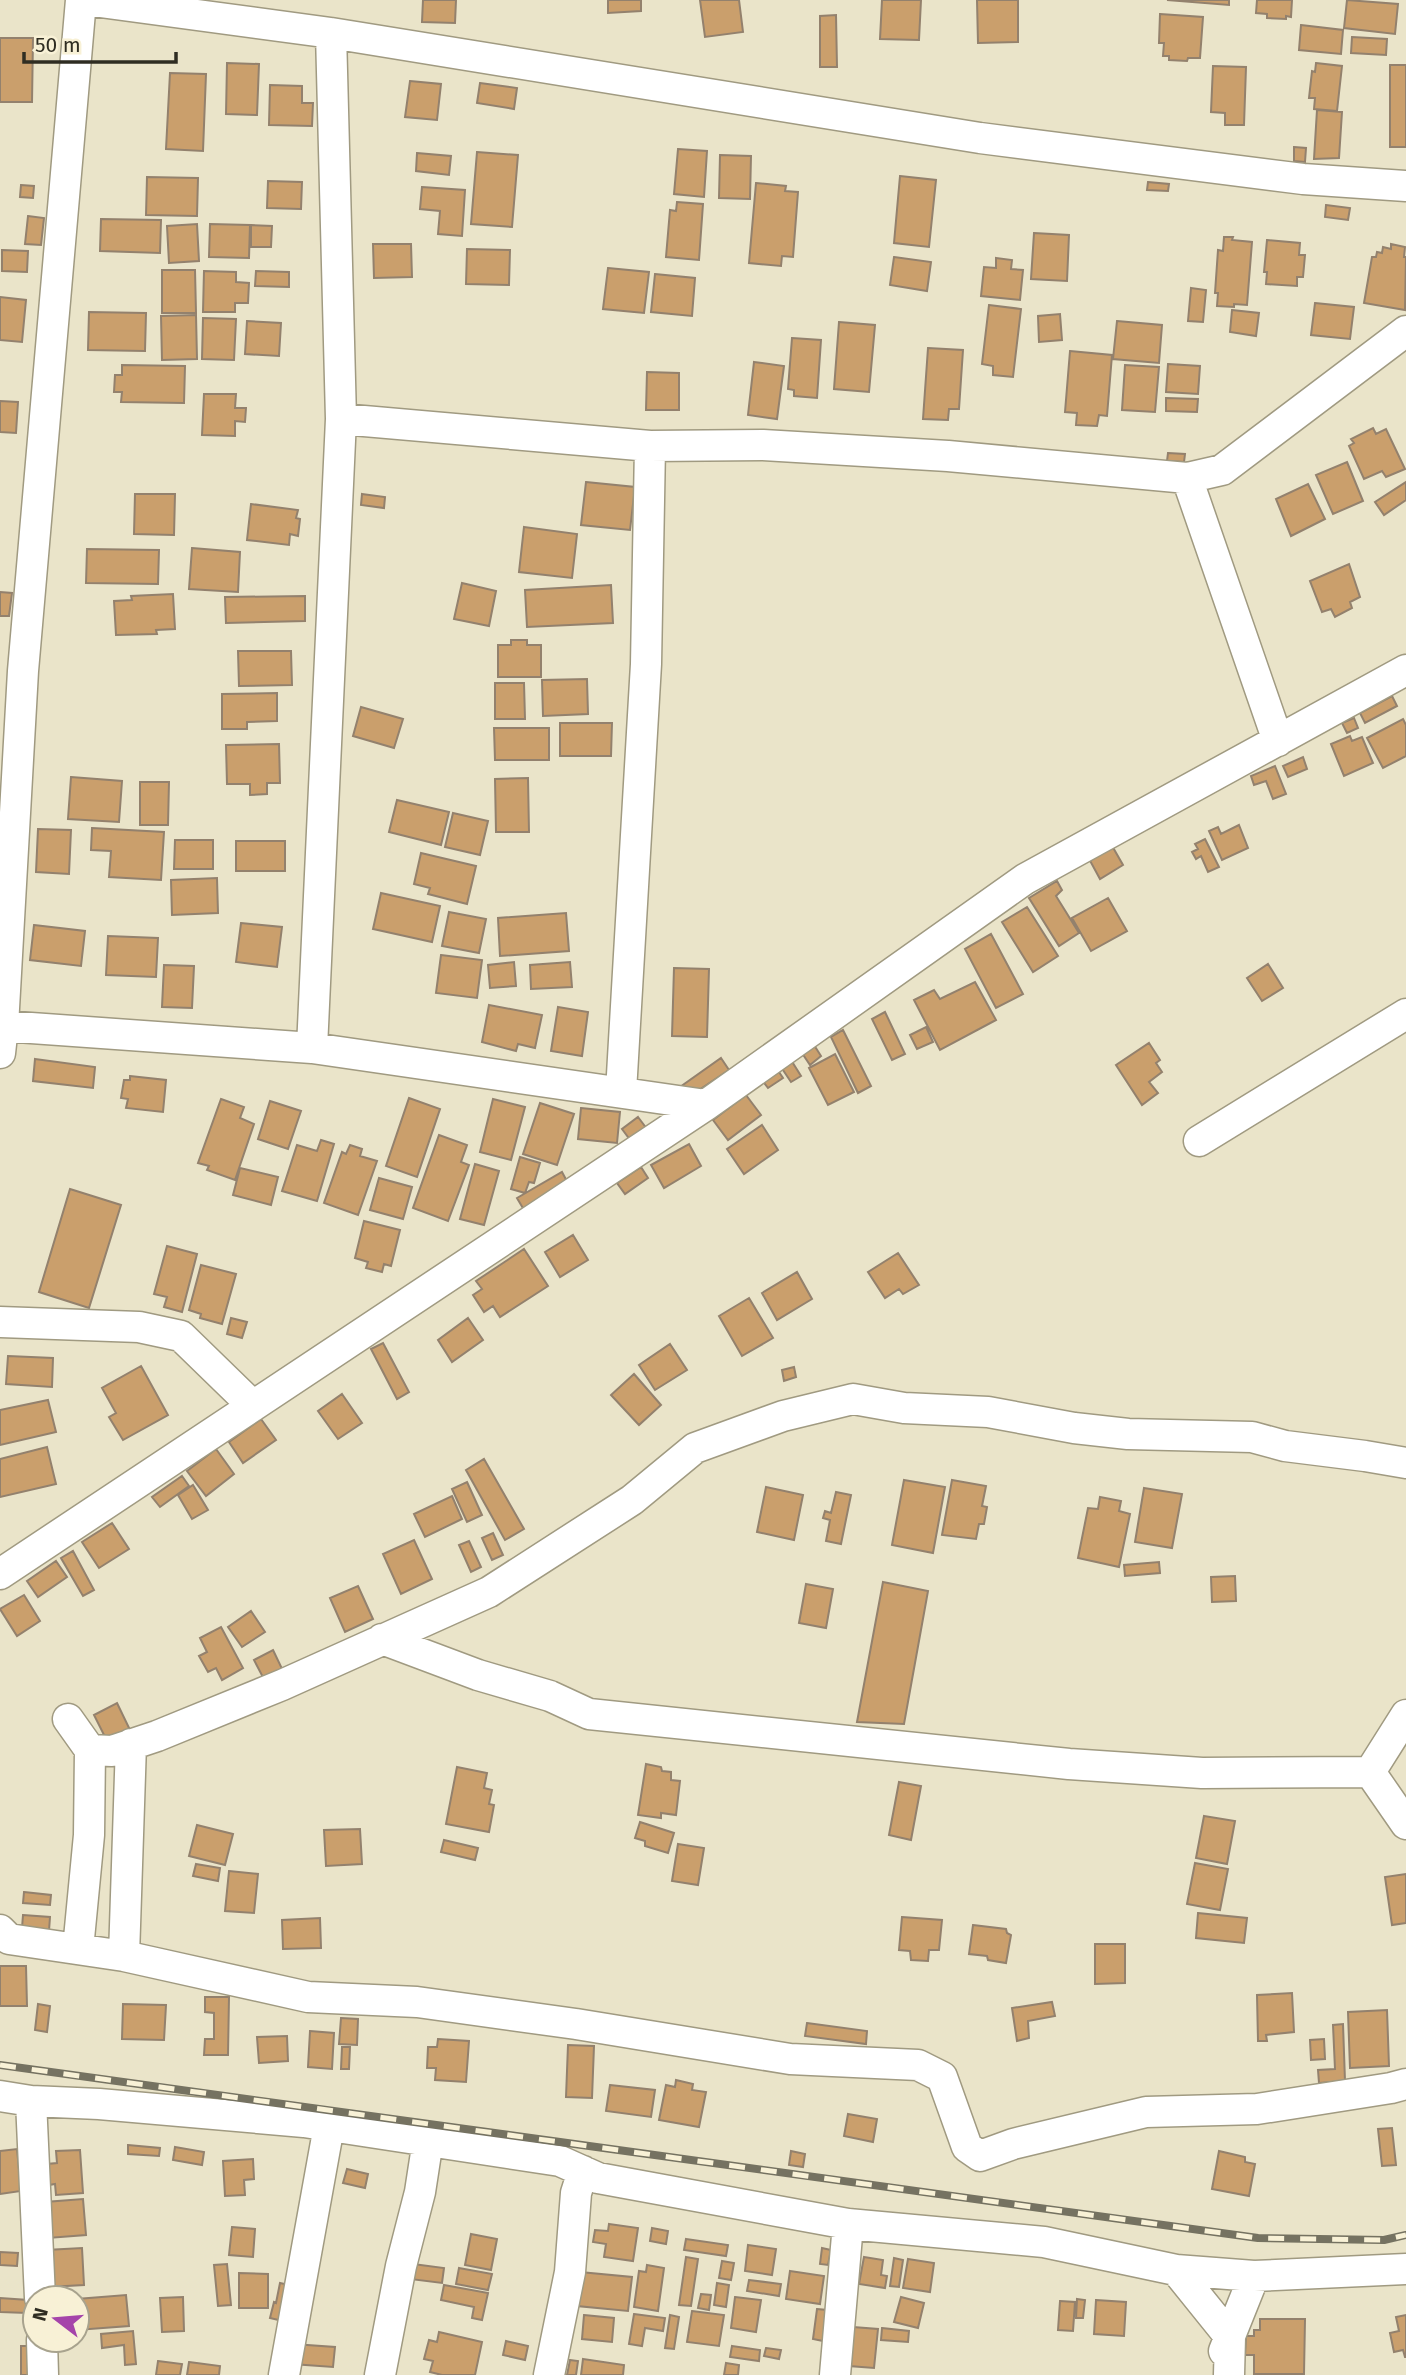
<svg xmlns="http://www.w3.org/2000/svg" width="1406" height="2375" viewBox="0 0 1406 2375" font-family="'Fira Sans',sans-serif">
<style>
.building{fill:#ca9f6c;stroke:#93816d;stroke-width:2}
.lines{fill:none;stroke-linecap:round;stroke-linejoin:round}
.minor-casing{stroke:#a09a81;stroke-width:33}
.minor{stroke:#fff;stroke-width:30}
.rail-casing{stroke:#757261;stroke-width:8}
.rail{stroke:#f8f1d6;stroke-width:5;stroke-dasharray:16;stroke-linecap:butt}
</style>
<rect width="100%" height="100%" fill="#eae4c9"/>
<!-- building -->
<path class="building" d="M423 0H456L455 23 422 22Z
M608 0H641V11L608 13Z
M700 0H739L743 32 705 37Z
M882 0H921L919 40 880 39Z
M977 0H1018V42L978 43Z
M1167 0H1229V5Z
M1257 0H1292L1291 17 1286 16V19L1267 18V14L1256 13Z
M1347 0 1398 4 1395 34 1344 28Z
M1160 14 1203 17 1200 58H1188L1187 61 1169 60V56H1163L1164 43H1159Z
M836 15 837 67H820V16Z
M1301 25 1343 30 1341 54 1299 50Z
M1352 37 1387 39 1386 55 1351 53Z
M0 38H33L32 102H0Z
M227 63 259 64 257 115 226 114Z
M1316 63 1342 66 1337 111 1314 109 1315 98H1309L1312 71 1315 72Z
M1390 65H1406V147H1390Z
M1213 66 1246 67 1244 125H1225V113L1211 112Z
M170 73 206 74 203 151 166 149Z
M410 81 441 84 437 120 405 117Z
M480 83 517 88 514 109 477 103Z
M270 85 302 86V103H313L312 126 269 125Z
M1317 110 1342 112 1339 158 1314 159Z
M1294 147 1306 148 1305 162 1294 161Z
M678 149 707 151 704 197 674 194Z
M477 152 518 155 512 227 471 224Z
M417 153 451 156 449 175 416 171Z
M720 155 751 156 750 199 719 198Z
M900 176 936 180 929 247 894 243Z
M147 177 198 178 197 216 146 215Z
M268 181 302 182 301 209 267 208Z
M1148 182 1169 184 1168 191 1147 190Z
M756 183 786 186 785 191 798 192 793 257 782 256 781 266 749 263Z
M21 185 34 186 33 198 20 197Z
M422 187 465 190 462 236 438 234 440 211 420 209Z
M677 202 703 204 699 260 666 257 670 210 676 211Z
M1326 205 1350 208 1348 220 1325 217Z
M28 216 44 218 41 245 25 244Z
M101 219 161 220 160 253 100 251Z
M197 224 199 261 169 263 167 226Z
M210 224 250 225 249 258 209 257Z
M251 225 272 226 271 247H251Z
M1034 233 1069 235 1067 281 1031 279Z
M1224 237H1233L1232 240 1252 242 1247 305 1234 304V307L1217 306 1218 293H1215L1218 250 1223 251Z
M1267 240 1300 243 1299 255H1305L1303 277H1297V286L1266 284 1267 272H1264Z
M373 244H411L412 277 374 278Z
M1391 244 1405 247 1404 257H1406L1405 310 1364 303 1372 257H1376L1377 252 1382 253 1383 247 1391 249Z
M467 249 510 250 509 285 466 284Z
M2 250 28 251 27 272 2 271Z
M894 257 931 262 927 291 890 285Z
M996 258 1012 260 1011 269 1023 270 1020 300 981 296 984 267 996 268Z
M608 268 649 272 644 313 603 309Z
M162 270H195L196 313H162Z
M204 271 236 272V282L249 283 248 303H235V312H203Z
M256 271 289 272V287L255 286Z
M655 274 695 278 692 316 651 312Z
M1191 288 1206 290 1203 322 1188 321Z
M0 297 26 300 22 342 0 340Z
M1315 303 1354 307 1350 339 1311 335Z
M989 305 1021 309 1013 377 993 375V366L982 364Z
M1232 310 1259 313 1256 336 1230 332Z
M89 312 146 313 145 351 88 350Z
M1060 314 1062 340 1039 342 1038 316Z
M196 315 197 359 162 360 161 316Z
M203 318 236 319 234 360 202 359Z
M247 321 281 323 279 356 245 354Z
M1117 321 1162 325 1159 363 1113 359Z
M839 322 875 325 869 392 834 389Z
M792 338 821 340 817 398 794 396V390L788 389Z
M928 348 963 350 959 409H949L948 420 923 419Z
M1070 351 1112 355 1107 416 1099 415 1097 426 1076 425 1077 413 1065 412Z
M754 362 784 366 777 419 748 415Z
M1168 364 1200 366 1198 394 1166 392Z
M122 365 185 366 184 403 121 402 122 392H114L115 375H122Z
M1125 365 1159 367 1155 412 1122 410Z
M647 372 679 373V410H646Z
M204 394H236L235 408H246L245 422 235 421V436L202 435Z
M1166 398 1198 399 1197 412 1166 411Z
M0 401 18 402 16 433 0 432Z
M1373 428 1376 434 1386 429 1405 469 1386 477 1382 471 1364 479 1349 446 1354 443 1351 439Z
M1168 453 1185 454 1184 462 1167 461Z
M1347 462 1363 501 1333 514 1316 475Z
M586 482 635 487 630 530 581 525Z
M1406 482V500L1384 515 1375 502Z
M1308 484 1325 519 1291 536 1276 499Z
M135 494H175L174 535 134 534Z
M362 494 385 497 384 508 361 505Z
M251 504 298 510 296 518 300 519 298 536 290 534 289 545 247 540Z
M524 527 577 534 572 578 519 572Z
M192 548 240 552 238 592 189 589Z
M87 549 159 550 158 584 86 583Z
M1349 564 1360 597 1350 602 1352 608 1335 617 1331 609 1322 612 1310 581Z
M462 583 496 591 489 626 454 619Z
M611 585 613 623 527 627 525 590Z
M0 592 12 593 9 616H0Z
M173 594 175 629 156 630 157 634 116 635 114 601 132 600 131 596Z
M305 596V621L226 623 225 597Z
M511 640H527V645H541V677H498V645H511Z
M238 651H291L292 685 239 686Z
M587 679 588 714 543 716 542 680Z
M495 683H524L525 719H495Z
M277 693V721L247 722V729H222V694Z
M1392 696 1397 706 1365 723 1360 713Z
M361 707 403 719 394 748 353 736Z
M1354 718 1358 728 1347 733 1342 723Z
M1403 719 1406 725V756L1383 768 1367 738Z
M560 723H612L611 756H560Z
M494 728H549V760H495Z
M1350 736 1352 741 1362 737 1373 763 1344 776 1331 744Z
M279 744 280 783H267V794L250 795V784H227L226 745Z
M1303 757 1307 769 1288 777 1283 766Z
M1275 766 1286 794 1273 799 1266 781 1254 785 1251 776Z
M71 777 122 781 119 822 68 819Z
M528 778 529 832H496L495 779Z
M140 782H169L168 825H140Z
M397 800 449 812 441 845 389 832Z
M453 813 488 821 480 855 445 847Z
M1239 825 1248 848 1222 860 1209 831 1218 827 1221 834Z
M92 828 164 832 161 880 109 877 111 851 91 850Z
M38 829 71 830 69 874 36 872Z
M1205 839 1219 867 1208 872 1201 856 1196 859 1192 852 1198 849 1195 844Z
M175 840H213V869H174Z
M236 841H285V871H236Z
M1111 844 1123 865 1100 879 1088 857Z
M421 853 476 866 467 904 428 894 430 888 414 884Z
M217 878 218 913 172 915 171 880Z
M1057 881 1062 890 1056 896 1079 933 1059 946 1029 898Z
M381 893 440 906 432 942 373 929Z
M1108 898 1127 931 1091 951 1072 918Z
M1027 907 1058 956 1033 972 1002 922Z
M449 912 486 919 479 953 442 946Z
M566 913 569 951 500 956 498 918Z
M241 923 282 927 277 967 236 962Z
M34 925 85 931 81 966 30 960Z
M991 934 1023 994 996 1008 965 949Z
M108 936 158 938 156 977 106 975Z
M441 955 482 960 477 998 436 993Z
M514 962 516 986 490 988 488 965Z
M570 962 572 987 531 989 530 965Z
M1268 964 1283 988 1262 1001 1247 978Z
M164 965 194 966 192 1008 162 1007Z
M674 968 709 969 707 1037 672 1036Z
M975 982 996 1020 940 1050 914 1000 934 990 940 999Z
M489 1005 542 1015 535 1048 518 1044 516 1051 482 1042Z
M558 1007 588 1012 582 1056 551 1051Z
M885 1012 905 1054 892 1060 872 1019Z
M926 1027 933 1042 917 1049 910 1035Z
M843 1030 871 1086 858 1093 831 1037Z
M1149 1043 1160 1060 1156 1063 1162 1072 1149 1082 1158 1093 1142 1105 1116 1065Z
M814 1045 821 1056 810 1065 802 1053Z
M835 1054 854 1092 828 1105 809 1068Z
M721 1058 729 1070 687 1098 680 1087Z
M35 1059 95 1067 93 1088 33 1081Z
M791 1060 801 1076 791 1082 781 1067Z
M777 1069 783 1078 768 1088 762 1080Z
M130 1076 166 1080 163 1112 126 1108 128 1099 121 1098 124 1080H130Z
M746 1095 761 1115 728 1140 713 1120Z
M409 1098 440 1109 417 1177 386 1166Z
M221 1099 244 1107 240 1118 254 1124 235 1180 207 1170 209 1166 198 1163Z
M493 1099 525 1107 511 1160 480 1152Z
M270 1101 301 1111 288 1149 258 1139Z
M540 1103 574 1114 557 1165 523 1154Z
M581 1108 620 1112 617 1143 578 1139Z
M638 1117 647 1129 631 1141 622 1129Z
M762 1125 778 1150 744 1174 727 1149Z
M439 1135 467 1145 461 1162 469 1165 448 1221 413 1208Z
M321 1140 334 1144 317 1201 282 1191 297 1145 317 1151Z
M689 1144 701 1166 664 1188 651 1165Z
M350 1145 362 1149 360 1156 377 1161 358 1215 324 1203 342 1152 346 1154Z
M520 1157 540 1163 534 1183 529 1182 525 1193 511 1189Z
M475 1164 499 1171 484 1225 460 1219Z
M641 1167 648 1178 625 1194 617 1183Z
M240 1168 278 1177 271 1205 233 1195Z
M562 1172 569 1185 524 1210 517 1198Z
M379 1178 412 1187 403 1219 370 1210Z
M70 1189 121 1205 89 1308 39 1292Z
M364 1221 400 1230 391 1266 384 1264 382 1272 366 1268 368 1262 355 1258Z
M573 1235 588 1260 560 1277 545 1252Z
M167 1246 197 1254 182 1312 164 1307 167 1297 154 1294Z
M524 1249 548 1286 500 1317 493 1306 484 1312 473 1295 482 1289 476 1281Z
M898 1253 919 1285 903 1294 899 1289 885 1298 868 1272Z
M201 1265 236 1274 222 1324 200 1318 201 1314 189 1310Z
M797 1272 812 1299 777 1320 762 1293Z
M749 1298 773 1338 742 1356 719 1316Z
M231 1318 247 1322 242 1338 227 1334Z
M468 1318 483 1340 452 1362 438 1340Z
M383 1343 409 1392 397 1399 371 1349Z
M670 1344 687 1370 655 1390 639 1365Z
M8 1356 53 1358 52 1387 6 1384Z
M141 1366 168 1415 123 1440 109 1417 116 1413 102 1388Z
M794 1367 796 1377 784 1381 782 1370Z
M634 1374 661 1405 639 1425 611 1395Z
M342 1394 362 1423 338 1439 318 1411Z
M48 1400 56 1432 0 1445V1410Z
M261 1419 276 1440 243 1463 229 1442Z
M47 1447 56 1484 0 1497V1459Z
M216 1449 234 1474 206 1496 187 1471Z
M484 1459 524 1529 505 1540 466 1470Z
M182 1476 189 1486 160 1507 152 1497Z
M904 1480 945 1487 933 1553 892 1545Z
M952 1480 986 1486 982 1506 987 1507 984 1524H979L976 1539 942 1535Z
M467 1482 482 1515 467 1522 452 1489Z
M193 1485 208 1510 192 1519 178 1495Z
M766 1487 803 1495 794 1540 757 1532Z
M1144 1488 1182 1494 1172 1548 1135 1542Z
M836 1492 851 1495 841 1544 826 1541 830 1520 823 1518 825 1511 831 1513Z
M452 1496 462 1519 425 1537 414 1514Z
M1100 1497 1121 1501 1119 1511 1130 1514 1119 1567 1078 1558 1088 1508 1098 1509Z
M112 1523 129 1549 99 1568 82 1542Z
M493 1533 503 1555 492 1560 482 1538Z
M414 1540 432 1579 401 1594 383 1554Z
M469 1541 481 1567 471 1572 459 1545Z
M73 1551 94 1590 83 1596 61 1558Z
M56 1561 67 1577 38 1597 27 1581Z
M1159 1562 1160 1573 1125 1576 1124 1565Z
M1235 1576 1236 1601 1212 1602 1211 1577Z
M883 1582 928 1591 904 1724 857 1722Z
M806 1584 833 1589 826 1628 799 1623Z
M358 1586 373 1619 345 1632 330 1598Z
M24 1595 40 1621 17 1636 0 1609Z
M251 1611 265 1632 242 1647 228 1627Z
M221 1627 243 1668 222 1680 216 1668 208 1672 199 1656 207 1652 200 1638Z
M273 1650 285 1675 267 1685 254 1660Z
M117 1703 131 1732 108 1743 94 1715Z
M646 1764 661 1767 662 1771 671 1772V1780L680 1781 676 1815 661 1813V1818L638 1815Z
M457 1767 487 1773 484 1788 492 1790 489 1804 494 1805 489 1832 446 1824Z
M899 1782 921 1786 911 1840 889 1835Z
M1204 1816 1235 1821 1227 1864 1196 1858Z
M640 1822 674 1833 668 1853 645 1846V1841L635 1838Z
M197 1825 233 1834 225 1865 189 1856Z
M360 1829 362 1864 326 1866 324 1830Z
M444 1840 478 1848 475 1860 441 1852Z
M678 1844 704 1848 698 1885 672 1881Z
M1195 1863 1228 1869 1220 1910 1187 1904Z
M196 1864 220 1868 218 1881 193 1876Z
M229 1871 258 1874 254 1913 225 1911Z
M1406 1874V1923L1392 1925 1385 1877Z
M24 1892 51 1895 50 1905 23 1903Z
M1198 1913 1247 1918 1244 1943 1196 1938Z
M23 1915 50 1917 49 1931 22 1928Z
M902 1917 942 1920 939 1950H929L928 1961 911 1960 910 1951 899 1950Z
M320 1918 321 1948 283 1949 282 1920Z
M973 1925 1006 1929 1007 1933 1011 1935 1006 1963 988 1960 987 1956 969 1954Z
M1095 1944H1125V1983L1095 1984Z
M0 1966H26L27 2006H0Z
M1292 1993 1294 2032 1266 2035 1267 2041H1258L1257 1995Z
M205 1997H229L228 2055H204L205 2039H214V2013L205 2012Z
M1052 2002 1055 2016 1028 2021 1029 2038 1017 2041 1012 2008Z
M38 2004 50 2006 47 2032 35 2030Z
M123 2004 166 2005 164 2040 122 2039Z
M1387 2010 1389 2066 1350 2068 1348 2012Z
M341 2018 358 2019 357 2045 339 2044Z
M807 2023 867 2031 866 2044 805 2036Z
M1343 2024 1345 2081 1319 2083 1318 2070 1335 2069 1333 2025Z
M310 2031 334 2033 332 2069 308 2067Z
M287 2036 288 2061 259 2063 257 2037Z
M438 2039 469 2041 466 2082 435 2080 436 2068H427L428 2047H437Z
M1324 2039 1325 2059 1311 2060 1310 2040Z
M568 2045 594 2046 592 2098 566 2097Z
M342 2047H350L349 2069H341Z
M676 2080 693 2084 692 2090 706 2092 699 2127 659 2120 666 2085 675 2087Z
M610 2085 655 2090 651 2117 606 2111Z
M848 2114 877 2119 873 2142 844 2136Z
M1392 2128 1396 2165 1382 2166 1378 2129Z
M128 2145 160 2148 159 2156 128 2154Z
M175 2147 204 2152 202 2165 173 2160Z
M17 2149 21 2191 0 2194V2151Z
M80 2150 83 2193 56 2195 55 2184 49 2185 47 2164 57 2163 56 2151Z
M791 2151 805 2154 803 2167 789 2165Z
M1219 2151 1245 2157V2162L1255 2164 1249 2196 1212 2189Z
M253 2159 254 2179 244 2180 245 2195 225 2196 223 2161Z
M347 2169 368 2174 365 2188 343 2183Z
M83 2199 86 2235 48 2238 45 2202Z
M609 2224 638 2228 633 2261 604 2257 606 2244 593 2242 595 2230 608 2231Z
M232 2227 255 2229 253 2257 229 2255Z
M652 2228 668 2231 666 2244 650 2241Z
M471 2234 497 2239 491 2270 465 2265Z
M686 2239 728 2245 726 2256 684 2250Z
M748 2245 776 2249 772 2275 745 2271Z
M82 2248 84 2285 48 2287 46 2250Z
M822 2248 831 2250 828 2265 820 2264Z
M0 2252 18 2253 17 2266 0 2265Z
M686 2257 698 2259 691 2306 679 2305Z
M864 2257 883 2260 881 2275 887 2276 885 2288 859 2284Z
M894 2258 903 2260 899 2287 890 2286Z
M908 2259 934 2263 930 2292 903 2288Z
M722 2261 734 2263 731 2280 719 2278Z
M227 2264 231 2305 218 2306 214 2265Z
M413 2264 444 2268 442 2283 410 2279Z
M647 2265 664 2268 658 2311 634 2307 639 2271 646 2272Z
M459 2268 492 2274 488 2290 456 2284Z
M790 2271 824 2276 820 2304 786 2299Z
M580 2272 632 2277 628 2311 577 2306Z
M239 2273 268 2274V2308H239Z
M749 2280 781 2284 779 2296 747 2291Z
M280 2283 294 2286 287 2322 270 2318 274 2302 276 2303Z
M717 2283 729 2285 726 2307 714 2305Z
M444 2285 488 2293 482 2320 472 2318 474 2307 441 2300Z
M701 2294 711 2295 709 2310 698 2308Z
M126 2295 129 2326 77 2330V2299Z
M183 2297 184 2331 162 2332 160 2298Z
M735 2297 761 2300 756 2332 731 2328Z
M901 2297 924 2303 918 2328 894 2322Z
M0 2298 28 2300 27 2313 0 2312Z
M1077 2299 1085 2300 1083 2318H1076Z
M1096 2300 1126 2302 1124 2336 1094 2334Z
M1060 2301 1075 2302 1073 2331 1058 2330Z
M817 2309 827 2310 823 2341 813 2339Z
M692 2311 724 2315 719 2346 687 2342Z
M634 2314 665 2318 663 2331 645 2328 642 2346 629 2344Z
M584 2315 614 2318 612 2342 582 2339Z
M670 2315 679 2317 674 2349 665 2348Z
M1406 2315V2357H1405L1403 2350 1394 2352 1390 2333 1399 2331 1396 2317Z
M1260 2319H1305L1304 2374H1254V2355H1245L1246 2336H1254V2330H1260Z
M853 2327 878 2329 874 2368 849 2366Z
M882 2328 909 2331 908 2342 881 2340Z
M133 2331 136 2364 125 2365 124 2345 102 2348 101 2334Z
M439 2332 482 2342 475 2375H442L430 2372 433 2361 424 2359 429 2340 437 2342Z
M506 2341 528 2346 525 2360 503 2355Z
M293 2344 335 2347 333 2367 292 2364Z
M21 2346H35V2375H21Z
M732 2346 760 2350 759 2361 730 2357Z
M766 2348 781 2350 779 2359 764 2356Z
M583 2359 624 2365 623 2375H581Z
M570 2360 578 2361 576 2375H567Z
M158 2361 182 2364 180 2375H156Z
M189 2362 220 2366 219 2375H187Z
M726 2363 739 2365 738 2375H724Z"/>
<g class="lines">
<defs>
<path id="minor" d="M85 0 331 33 980 138 1303 179 1406 186
M341 419 650 446 763 445 948 456 1187 478 1222 470 1406 331
M1187 478 1278 741
M3 1026 312 1048 706 1105
M312 1048 341 419 331 33
M0 1053 3 1026 23 671 81 0
M621 1092 646 664 650 446
M1199 1141 1406 1014
M0 1322 139 1327 181 1336 253 1406
M0 1574 706 1105 1025 879 1406 670
M382 1639 478 1675 550 1696 589 1714 1069 1764 1202 1773 1370 1772
M68 1719 90 1750 112 1751 157 1736 282 1685 489 1592 632 1500 695 1448 783 1416 853 1399 904 1408 988 1412 1074 1428 1128 1434 1252 1437 1285 1446 1365 1456 1406 1463
M131 1744 124 1956 308 1997 417 2002 576 2024 790 2059 918 2065 942 2077 967 2147 980 2156 1013 2144 1146 2112 1257 2109 1391 2088 1406 2084
M1370 1772 1406 1715
M1370 1772 1406 1824
M0 1930 9 1939 124 1956
M78 1949 89 1835 90 1750
M0 2096 31 2101 99 2104 304 2122 560 2161 598 2178 848 2224 1044 2242 1176 2270 1254 2276 1406 2269
M31 2101 40 2298
M1176 2270 1230 2337 1229 2375
M42 2340 43 2375
M1224 2351 1254 2276
M284 2375 329 2126
M380 2375 401 2266 420 2192 428 2140
M549 2375 570 2272 576 2193 583 2171
M835 2375 848 2224"/>
</defs>
<!-- minor casing -->
<use href="#minor" class="minor-casing"/>
<!-- minor -->
<use href="#minor" class="minor"/>
<defs>
<path id="rail" d="M0 2065 1258 2238 1384 2240 1406 2235"/>
</defs>
<!-- rail casing -->
<use href="#rail" class="rail-casing"/>
<!-- rail -->
<use href="#rail" class="rail"/>
</g>
<!-- north arrow -->
<g transform="translate(56 2319) rotate(286)"><circle r="33" fill="#f8f1d6" stroke="#a8a38e" stroke-width="2"/>
<path d="M0-5L12 26L0 18L-12 26Z" fill="#a544aa"/>
<text y="-10" font-size="19" font-weight="bold" text-anchor="middle" fill="#2f2d22">N</text>
</g>
<!-- scale -->
<path d="M24 52v10h152v-10" fill="none" stroke="#2f2d22" stroke-width="3.5"/>
<text x="35" y="52" font-size="21" fill="#2f2d22" stroke="#f8f1d6" stroke-width="5" paint-order="stroke">50 m</text>
</svg>
